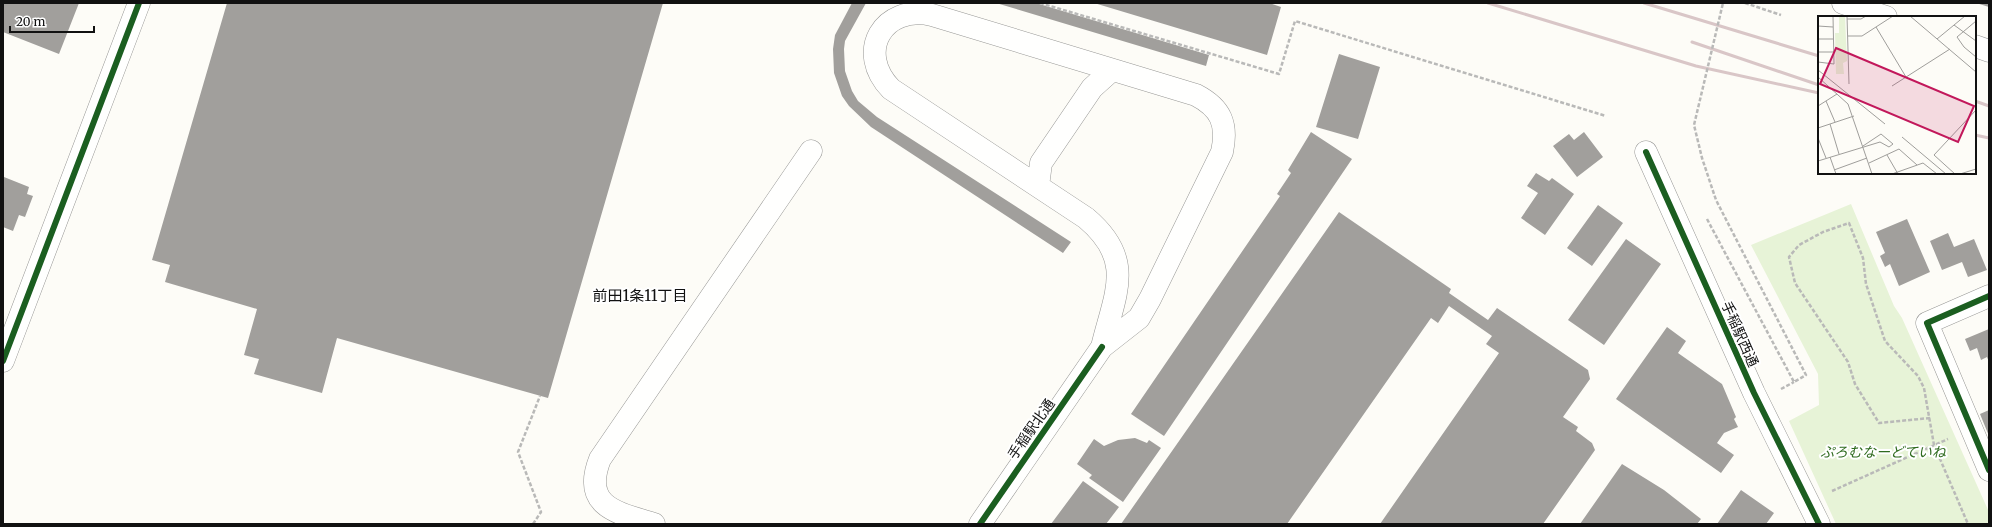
<svg xmlns="http://www.w3.org/2000/svg" width="1992" height="527" viewBox="0 0 1992 527" font-family="Merriweather,'Noto Sans JP',serif">
<style>
.green{fill:#e7f3d7}
.building{fill:#a19f9c}
.lines{fill:none;stroke-linecap:round;stroke-linejoin:round}
.minor-casing{stroke:#979795;stroke-width:23}
.path{stroke:#b9b9b8;stroke-width:2.5;stroke-dasharray:4 2;stroke-linecap:butt}
.minor{stroke:#fffffe;stroke-width:22}
.rail{stroke:#d9c6c7;stroke-width:3}
.path-bridge{stroke:#b9b9b8;stroke-width:2.5;stroke-dasharray:4 2;stroke-linecap:butt}
.cycleway-casing{stroke:#fff;stroke-width:8}
.cycleway{stroke:#1b5e20;stroke-width:6}
.labels{text-anchor:middle;dominant-baseline:central;stroke-width:4;stroke-linejoin:round;paint-order:stroke}
.street-label{font-size:14px;fill:#111;stroke:#fff}
.park-label{font-size:14px;font-style:italic;fill:#2f6b1f;stroke:#fff}
.neighbourhood-label{font-size:15px;fill:#111;stroke:#fff}
.inset-road{fill:none;stroke:#9f9e9b;stroke-width:1}
.view{fill:#c2185b;fill-opacity:0.15;stroke:#c2185b;stroke-width:2}
.inset-edge{fill:none;stroke:#111;stroke-width:2}
</style>
<rect width="100%" height="100%" fill="#fdfcf7"/>
<!-- green -->
<path class="green" d="M1851 204 1894 306 1902 318 1989 512V524H1836L1789 421 1819 405 1818 374 1751 245Z"/>
<!-- building -->
<path class="building" d="M3 3H79L59 54 3 32Z
M227 3H663L548 398 337 338 322 393 254 374 259 359 244 355 257 309 165 282 170 265 152 260Z
M852 3H866L845 41 844 49 845 71 852 91 858 101 877 117 1071 242 1063 253 871 127 849 106 842 96 834 73 833 49 835 35Z
M996 3H1036L1209 55 1206 66Z
M1094 3H1269L1281 7 1267 55Z
M1976 3H1989V7Z
M1339 54 1380 67 1358 139 1316 127Z
M1311 132 1352 159 1164 436 1131 414 1280 196 1277 194 1291 173 1288 170Z
M1584 132 1603 157 1577 177 1553 146 1569 134 1574 140Z
M1536 173 1549 181 1552 178 1574 194 1545 235 1521 218 1538 193 1527 186Z
M4 177 29 187 27 194 33 196 25 217 19 215 13 231 3 227Z
M1598 205 1623 223 1592 266 1567 248Z
M1339 212 1451 289 1449 293 1488 320 1497 308 1588 370 1590 379 1563 417 1578 427 1576 431 1592 443 1595 450 1543 524H1380L1499 353 1486 344 1492 336 1449 306 1438 323 1431 318 1287 524H1121Z
M1907 219 1930 272 1899 286 1890 264 1885 267 1880 256 1885 253 1876 232Z
M1948 233 1954 247 1974 239 1987 270 1968 277 1962 262 1942 270 1930 241Z
M1626 239 1661 264 1604 345 1568 320Z
M1667 327 1686 341 1678 353 1722 384 1736 417 1734 419 1738 427 1724 433 1717 443 1734 455 1721 473 1616 399Z
M1989 329V362L1987 357 1981 360 1977 348 1970 351 1965 339Z
M1989 410V436L1980 414Z
M1135 438 1147 443 1149 440 1161 448 1123 502 1089 478 1092 475 1077 464 1094 439 1104 446 1118 440Z
M1622 464 1664 490 1701 519 1697 524H1580Z
M1083 481 1119 507 1106 524H1051Z
M1741 490 1774 513 1766 524H1717Z"/>
<g class="lines">
<defs>
<path id="minor" d="M1843 3 1886 17
M1975 46 1989 51
M1646 152 1754 393 1819 524
M1038 186 1041 163 1092 88 1112 70
M1989 296 1927 323 1989 470
M3 361 139 3
M654 524C618 513 581 507 600 459L811 151
M980 524 1102 347 1139 318 1150 299 1222 152C1228 124 1221 108 1196 95L932 15C883 4 855 52 891 89L1086 218C1136 260 1115 293 1102 347"/>
</defs>
<!-- minor casing -->
<use href="#minor" class="minor-casing"/>
<!-- path -->
<path class="path" d="M1040 3 1279 74 1295 21 1606 116
M1745 3 1781 15
M1781 389 1794 382
M1930 418 1879 423 1855 384 1848 362 1795 283 1789 257 1799 245 1823 232 1849 223 1863 258 1866 284 1885 341 1918 376 1924 388 1934 445 1968 524
M1832 491 1948 439
M533 524 541 512 518 452 540 396"/>
<!-- minor -->
<use href="#minor" class="minor"/>
<!-- rail -->
<path class="rail" d="M1488 3 1696 66 1819 93
M1644 3 1819 56
M1692 42 1819 85
M1975 101 1989 106
M1975 135 1989 138"/>
<!-- path-bridge -->
<path class="path-bridge" d="M1707 219 1794 382 1806 375 1716 200 1702 158 1694 125 1723 3"/>
<defs>
<path id="cycleway" d="M1646 152 1754 393 1819 524
M1989 296 1927 323 1989 470
M3 361 139 3
M980 524 1102 347"/>
</defs>
<!-- cycleway casing -->
<use href="#cycleway" class="cycleway-casing"/>
<!-- cycleway -->
<use href="#cycleway" class="cycleway"/>
</g>
<g class="labels">
<!-- street labels -->
<g class="street-label">
<text transform="translate(1740 334) rotate(66)">手稲駅西通</text>
<text transform="translate(1031 429) rotate(-55)">手稲駅北通</text>
</g>
<!-- park labels -->
<g class="park-label">
<text x="1883" y="452">ぷろむなーどていね</text>
</g>
<!-- neighbourhood labels -->
<g class="neighbourhood-label">
<text x="640" y="295">前田1条11丁目</text>
</g>
</g>
<!-- overview -->
<g transform="translate(1818 16)">
<rect width="158" height="158" fill="#fdfcf7"/>
<path d="M21 0 27 1 29 45 25 47 26 58H18L17 17H21Z" fill="#e7f3d7"/>
<path class="inset-road" d="M29 0 31 68M92 0 158 56M29 3H43L48 0M158 5 139 21 146 31 158 41M136 9 158 25M0 10 15 11M58 11 88 61M30 20H44L75 0M0 23H16M119 23 147 0M0 36H16M0 46 16 48 15 0M0 54 67 108M0 61 30 88 54 158M74 70 132 33M8 85 17 106M0 90 19 78M12 108 21 138M0 112 36 100M84 121 128 158M0 122 8 142M69 139 80 158M12 141 18 158M0 145 62 126 71 131 75 128 63 118 45 130M51 147 81 133 99 149M16 154 49 142M74 158 105 147 119 158M137 158 116 139 158 94M142 158 158 153"/>
<path class="view" d="M18 32 156 90 140 126 2 68Z"/>
<rect width="158" height="158" class="inset-edge"/>
</g>
<!-- border -->
<rect width="1992" height="527" fill="none" stroke="#111111" stroke-width="8"/>
<!-- scale -->
<path d="M10 26v6h84v-6" fill="none" stroke="#111111" stroke-width="2"/>
<text x="16" y="26" font-size="12" fill="#111111" stroke="#ffffff" stroke-width="3" paint-order="stroke">20 m</text>
</svg>
